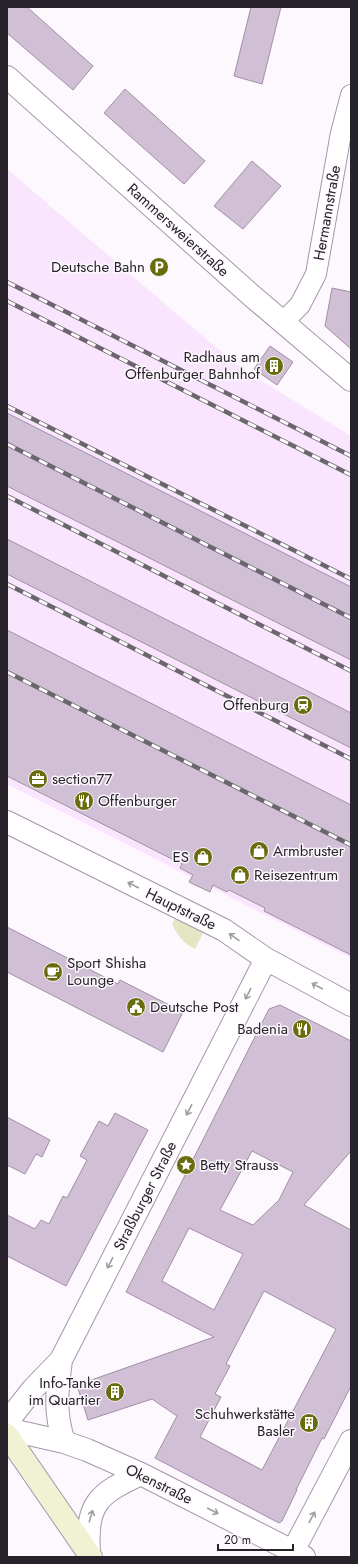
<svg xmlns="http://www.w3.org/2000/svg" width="358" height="1564" viewBox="0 0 358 1564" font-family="Jost,sans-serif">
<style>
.built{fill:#f9e6fe}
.green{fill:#e3e6c2}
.building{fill:#d1bfd6;stroke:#a08fa5;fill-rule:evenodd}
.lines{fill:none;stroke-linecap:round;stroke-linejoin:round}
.minor-casing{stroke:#a695ab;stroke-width:22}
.tertiary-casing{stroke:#a695ab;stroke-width:24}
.secondary-casing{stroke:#a695ab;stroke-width:24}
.minor{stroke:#fff;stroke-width:20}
.tertiary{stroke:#fff;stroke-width:22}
.secondary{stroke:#f1f2d3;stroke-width:22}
.rail-casing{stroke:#6b666d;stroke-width:4.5}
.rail{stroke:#fcf8fd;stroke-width:3;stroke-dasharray:9;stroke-linecap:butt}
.oneway{stroke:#9e9c9f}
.labels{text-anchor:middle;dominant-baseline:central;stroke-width:3;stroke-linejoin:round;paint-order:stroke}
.street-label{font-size:15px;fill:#28222a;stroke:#fcf8fd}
.poi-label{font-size:15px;fill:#28222a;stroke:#fcf8fd;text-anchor:end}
</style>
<rect width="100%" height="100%" fill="#fcf8fd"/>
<!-- built -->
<path class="built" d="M7 169 238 366 351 436V958L7 784Z"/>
<!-- green -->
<path class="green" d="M175 919 204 931 195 949C184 944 177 935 172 924Z"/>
<!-- building -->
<path class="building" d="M7 7H27L93 66 73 90 7 33Z
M251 7H281L262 84 234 76Z
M125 89 205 161 184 184 104 113Z
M252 161 281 186 243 229 214 206Z
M332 288 351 292V349L325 326Z
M270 346 293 362 277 385 254 369Z
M7 413 351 587V660L7 486Z
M7 539 351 713V748L7 574Z
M7 630 351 805V955L264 911 265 908 229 890 227 892 213 885 210 892 189 882 193 875 180 868 182 864 7 776Z
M7 927 118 984 120 980 183 1012 163 1052 7 972Z
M280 1005 351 1041V1151L304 1205 351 1230V1386L324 1439 322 1438 296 1490H297L282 1521 279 1523 155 1458 177 1416 152 1399 88 1420 77 1385 214 1337 126 1292 269 1009ZM252 1151 293 1172 279 1200 253 1225 220 1210ZM189 1228 243 1254 214 1310 162 1281ZM264 1291 336 1329 262 1470 200 1437 221 1397 215 1394 230 1366 226 1364Z
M115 1113 148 1130 66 1286 7 1256V1215L35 1229 41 1220 49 1224 63 1196 67 1198 87 1160 80 1156 99 1121 108 1126Z
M7 1117 50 1140 42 1157 36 1154 25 1174 7 1165Z"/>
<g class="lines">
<defs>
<path id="minor" d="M283 322 300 305 316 274 341 133 351 95"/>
<path id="tertiary" d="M7 77 252 296 351 380
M7 822 224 930 266 959 351 1005
M61 1360C57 1391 54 1412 64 1442
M7 1422 33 1389 61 1360 266 959
M7 1429 64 1442 87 1450 141 1474 304 1557
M293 1551 351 1441
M89 1554C86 1504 97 1494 141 1474"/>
<path id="secondary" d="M7 1435 91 1557"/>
</defs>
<!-- minor casing -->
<use href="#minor" class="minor-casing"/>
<!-- tertiary casing -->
<use href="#tertiary" class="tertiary-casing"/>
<!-- secondary casing -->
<use href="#secondary" class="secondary-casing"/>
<!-- minor -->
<use href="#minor" class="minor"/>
<!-- tertiary -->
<use href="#tertiary" class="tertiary"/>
<!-- secondary -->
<use href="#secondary" class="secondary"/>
<defs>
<path id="rail" d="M7 282 351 456
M7 301 351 475
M7 406 351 579
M7 444 351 618
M7 496 351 671
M7 584 351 759
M7 672 351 845"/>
</defs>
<!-- rail casing -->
<use href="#rail" class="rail-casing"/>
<!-- rail -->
<use href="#rail" class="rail"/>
</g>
<!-- one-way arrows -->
<defs><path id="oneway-shaft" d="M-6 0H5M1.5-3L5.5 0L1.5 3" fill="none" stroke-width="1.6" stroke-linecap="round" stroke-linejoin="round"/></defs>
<g class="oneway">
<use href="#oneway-shaft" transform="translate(133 885) rotate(-153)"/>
<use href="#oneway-shaft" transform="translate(234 937) rotate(-145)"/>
<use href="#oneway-shaft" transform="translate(317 986) rotate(-152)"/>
<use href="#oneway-shaft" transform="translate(248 994) rotate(117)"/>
<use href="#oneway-shaft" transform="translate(189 1110) rotate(117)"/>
<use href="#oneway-shaft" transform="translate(110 1263) rotate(117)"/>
<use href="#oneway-shaft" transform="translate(213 1511) rotate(27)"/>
<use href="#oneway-shaft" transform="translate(91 1516) rotate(-73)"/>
<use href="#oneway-shaft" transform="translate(312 1517) rotate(-62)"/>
</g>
<!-- icons -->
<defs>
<symbol id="parking-disc" viewBox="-11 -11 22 22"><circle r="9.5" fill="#696c0d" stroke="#fcf8fd"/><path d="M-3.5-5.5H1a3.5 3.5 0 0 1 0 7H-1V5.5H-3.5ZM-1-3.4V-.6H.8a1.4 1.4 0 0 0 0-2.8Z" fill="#fff"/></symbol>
<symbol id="building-disc" viewBox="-11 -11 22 22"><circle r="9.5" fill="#696c0d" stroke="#fcf8fd"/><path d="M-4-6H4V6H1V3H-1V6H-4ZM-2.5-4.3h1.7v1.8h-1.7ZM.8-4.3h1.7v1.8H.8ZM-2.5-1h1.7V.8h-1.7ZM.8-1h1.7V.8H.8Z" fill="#fff"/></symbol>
<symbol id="station-disc" viewBox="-11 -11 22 22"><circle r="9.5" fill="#696c0d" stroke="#fcf8fd"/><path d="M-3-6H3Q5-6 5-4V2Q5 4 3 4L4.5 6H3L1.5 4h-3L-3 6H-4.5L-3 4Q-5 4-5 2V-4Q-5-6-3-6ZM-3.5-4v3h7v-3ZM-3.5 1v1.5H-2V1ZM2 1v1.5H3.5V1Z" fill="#fff"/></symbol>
<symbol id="office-disc" viewBox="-11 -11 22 22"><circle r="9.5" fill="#696c0d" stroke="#fcf8fd"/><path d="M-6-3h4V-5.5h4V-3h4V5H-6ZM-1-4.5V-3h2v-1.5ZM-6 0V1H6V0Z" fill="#fff"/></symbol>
<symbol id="restaurant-disc" viewBox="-11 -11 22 22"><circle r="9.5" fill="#696c0d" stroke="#fcf8fd"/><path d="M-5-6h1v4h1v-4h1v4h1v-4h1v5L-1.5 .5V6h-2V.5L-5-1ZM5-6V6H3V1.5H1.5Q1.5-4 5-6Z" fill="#fff"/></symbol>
<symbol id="shop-disc" viewBox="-11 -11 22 22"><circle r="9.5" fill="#696c0d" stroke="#fcf8fd"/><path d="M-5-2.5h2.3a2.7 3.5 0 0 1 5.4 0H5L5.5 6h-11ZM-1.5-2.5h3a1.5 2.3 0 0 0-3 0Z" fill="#fff"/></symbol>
<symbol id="cafe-disc" viewBox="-11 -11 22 22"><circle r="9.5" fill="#696c0d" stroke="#fcf8fd"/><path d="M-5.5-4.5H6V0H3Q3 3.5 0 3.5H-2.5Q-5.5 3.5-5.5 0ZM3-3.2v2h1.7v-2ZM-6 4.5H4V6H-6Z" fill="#fff"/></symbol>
<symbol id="civic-disc" viewBox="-11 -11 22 22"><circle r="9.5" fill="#696c0d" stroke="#fcf8fd"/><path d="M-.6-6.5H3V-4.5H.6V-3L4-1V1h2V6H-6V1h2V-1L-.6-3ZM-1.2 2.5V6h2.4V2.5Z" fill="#fff"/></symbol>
<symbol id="sight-disc" viewBox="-11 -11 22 22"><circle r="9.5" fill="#696c0d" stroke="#fcf8fd"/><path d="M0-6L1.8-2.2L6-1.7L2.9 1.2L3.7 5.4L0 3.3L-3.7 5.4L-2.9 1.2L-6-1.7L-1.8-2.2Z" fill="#fff"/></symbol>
</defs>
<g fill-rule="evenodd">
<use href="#parking-disc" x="148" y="256" width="22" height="22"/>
<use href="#building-disc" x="263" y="355" width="22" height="22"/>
<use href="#station-disc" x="292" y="694" width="22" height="22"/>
<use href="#office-disc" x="27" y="768" width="22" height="22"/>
<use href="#restaurant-disc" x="73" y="790" width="22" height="22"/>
<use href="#shop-disc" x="248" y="840" width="22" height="22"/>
<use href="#shop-disc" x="192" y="846" width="22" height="22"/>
<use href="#shop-disc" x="229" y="864" width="22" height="22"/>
<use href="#cafe-disc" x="42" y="961" width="22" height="22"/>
<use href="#civic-disc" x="125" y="996" width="22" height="22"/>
<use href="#restaurant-disc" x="291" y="1018" width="22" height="22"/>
<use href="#sight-disc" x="175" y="1154" width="22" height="22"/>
<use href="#building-disc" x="104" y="1381" width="22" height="22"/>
<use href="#building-disc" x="298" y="1412" width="22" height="22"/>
</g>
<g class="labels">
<!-- street labels -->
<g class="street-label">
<text transform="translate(327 213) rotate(-80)">Hermannstraße</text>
<text transform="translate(178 230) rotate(42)">Rammersweierstraße</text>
<text transform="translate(181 909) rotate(26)">Hauptstraße</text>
<text transform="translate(145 1196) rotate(-63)">Straßburger Straße</text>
<text transform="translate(159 1484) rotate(26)">Okenstraße</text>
</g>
<!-- poi labels -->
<g class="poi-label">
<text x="145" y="267">Deutsche Bahn</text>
<text x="260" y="357">Radhaus am<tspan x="260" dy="17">Offenburger Bahnhof</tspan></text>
<text x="289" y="705">Offenburg</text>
<text x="52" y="779" text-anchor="start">section77</text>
<text x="98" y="801" text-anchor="start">Offenburger</text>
<text x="273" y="851" text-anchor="start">Armbruster</text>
<text x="189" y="857">ES</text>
<text x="254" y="875" text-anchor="start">Reisezentrum</text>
<text x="67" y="963" text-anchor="start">Sport Shisha<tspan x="67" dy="17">Lounge</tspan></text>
<text x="150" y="1007" text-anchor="start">Deutsche Post</text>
<text x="288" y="1029">Badenia</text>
<text x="200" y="1165" text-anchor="start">Betty Strauss</text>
<text x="101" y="1383">Info-Tanke<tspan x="101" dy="17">im Quartier</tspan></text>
<text x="295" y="1414">Schuhwerkstätte<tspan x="295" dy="17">Basler</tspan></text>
</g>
</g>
<!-- border -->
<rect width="358" height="1564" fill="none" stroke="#28222a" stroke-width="16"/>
<!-- scale -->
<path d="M218 1544v6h75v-6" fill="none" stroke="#28222a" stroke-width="2"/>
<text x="224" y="1544" font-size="12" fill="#28222a" stroke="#fcf8fd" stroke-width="3" paint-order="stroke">20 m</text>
</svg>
